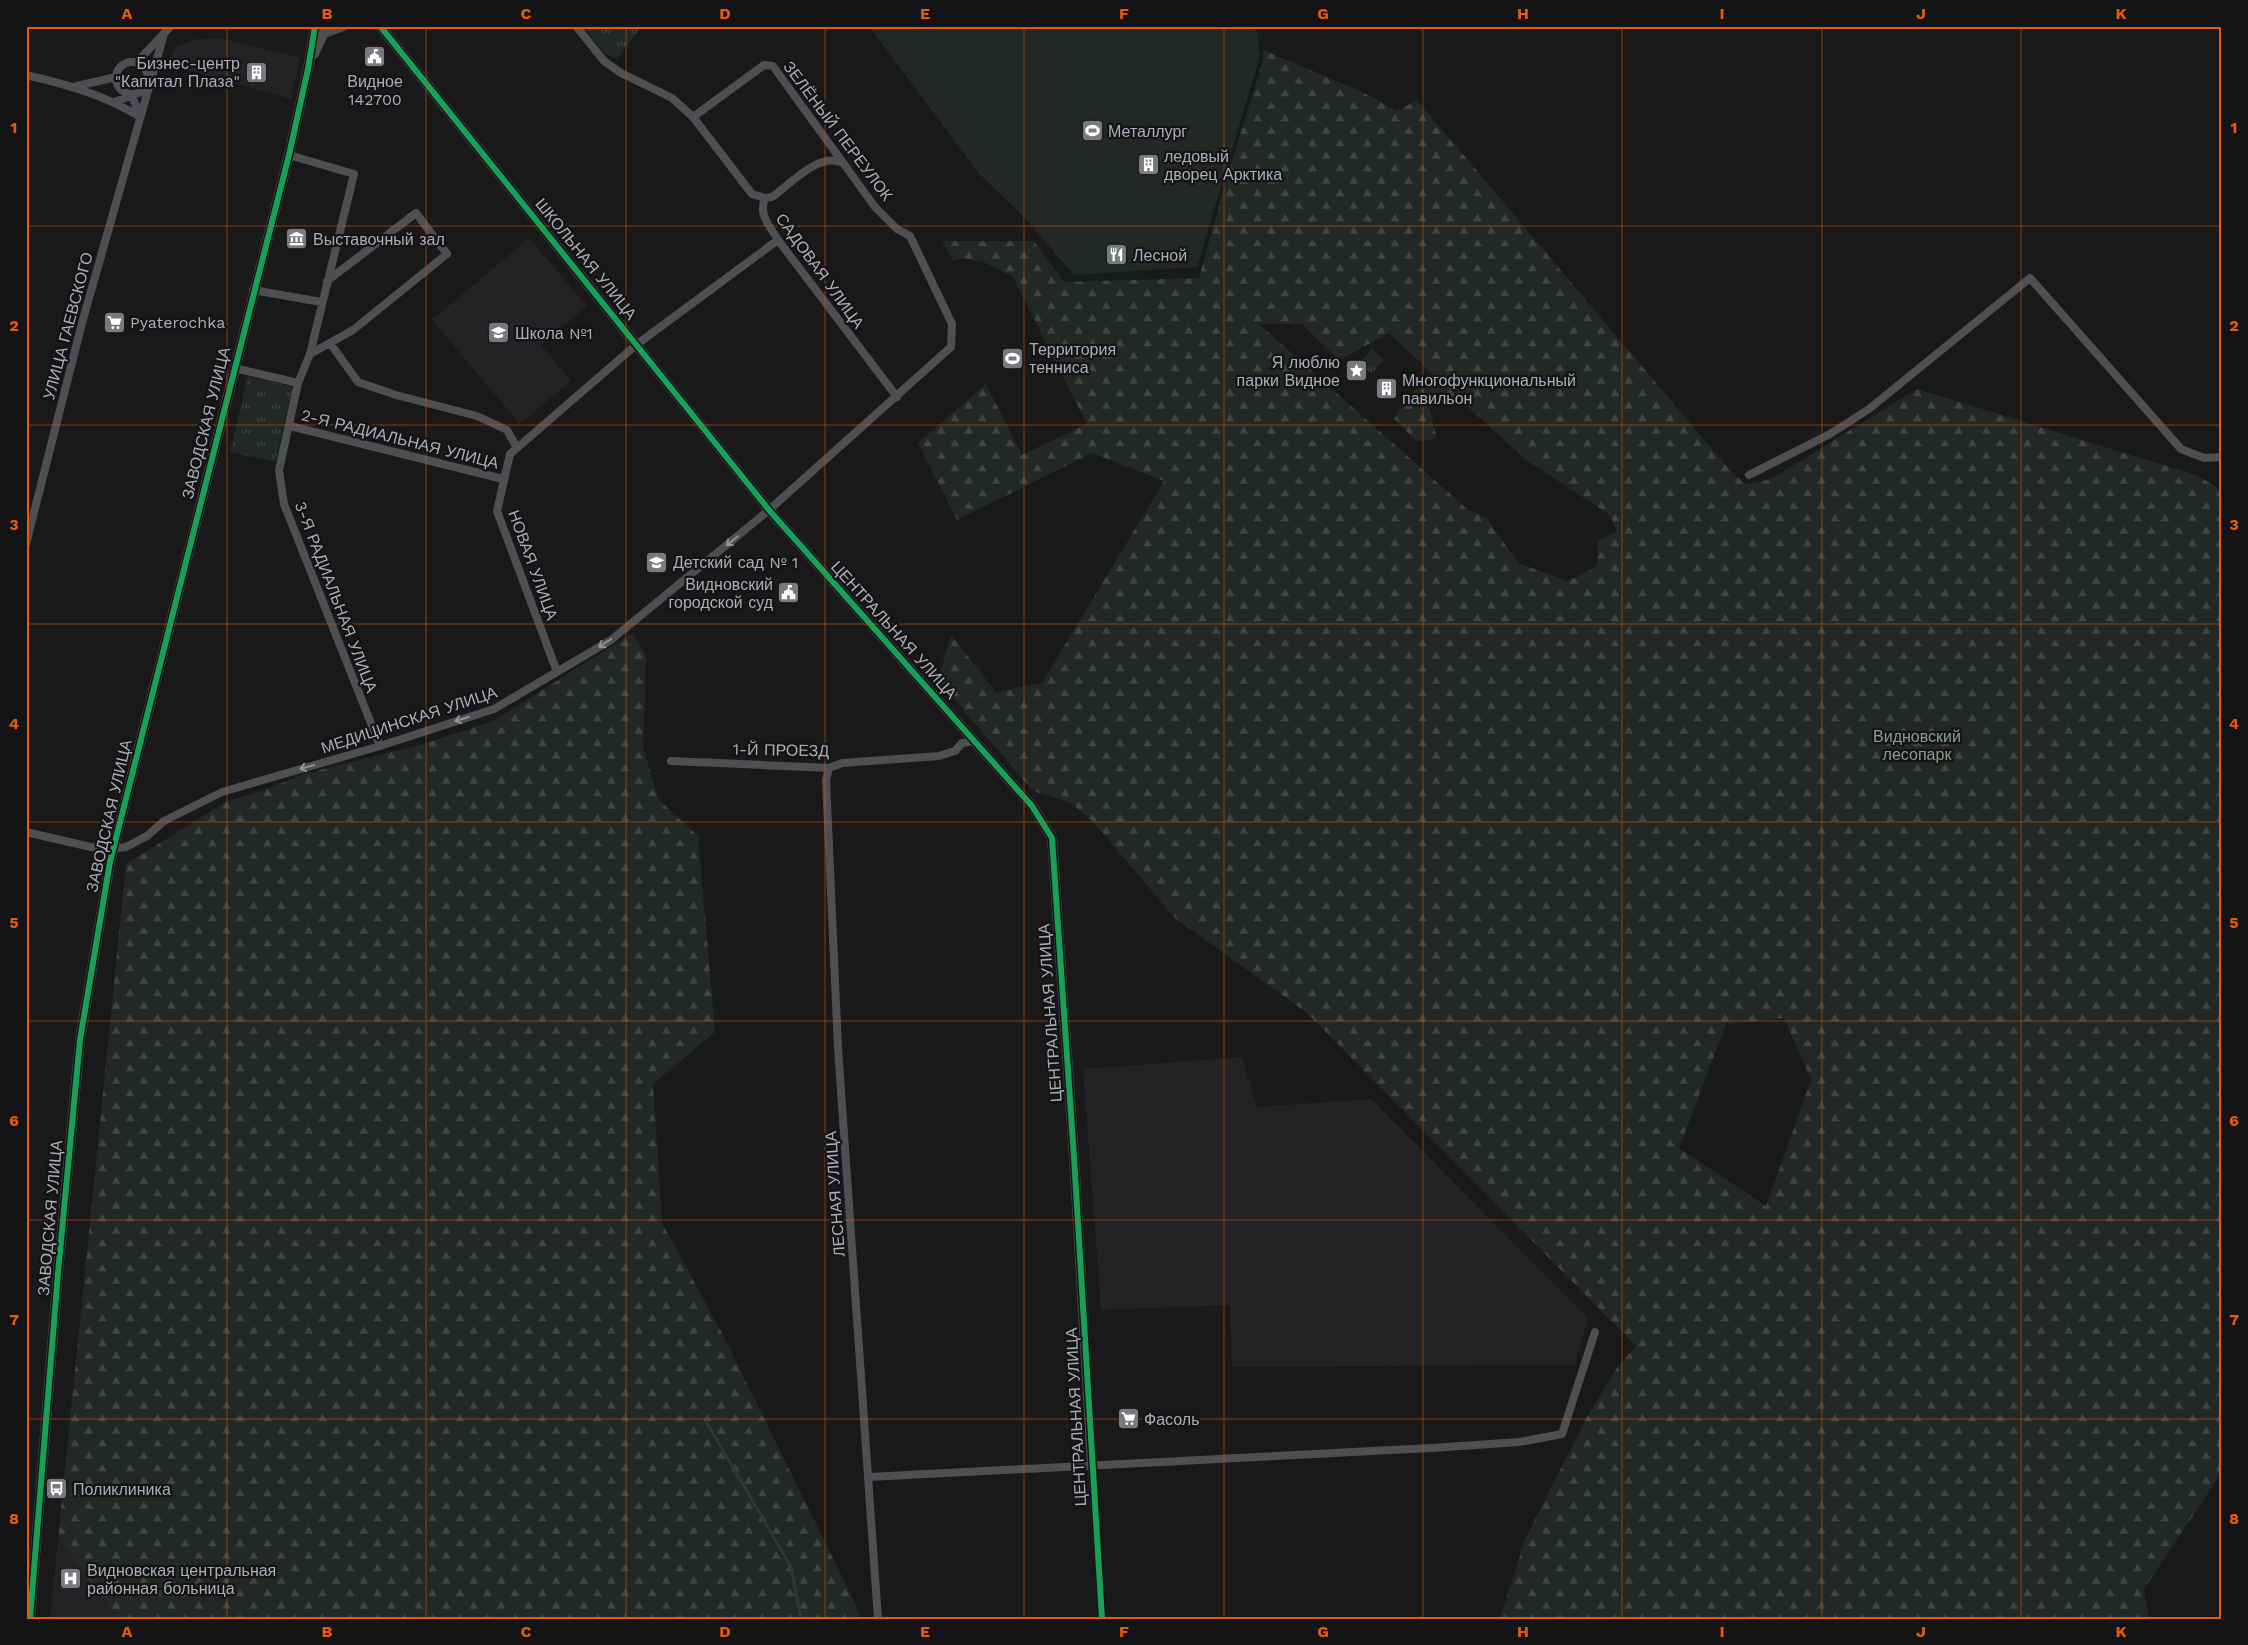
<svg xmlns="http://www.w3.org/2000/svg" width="2248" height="1645" viewBox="0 0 2248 1645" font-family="'Work Sans',sans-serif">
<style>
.built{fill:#232325}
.grass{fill:url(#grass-tufts)}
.forest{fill:url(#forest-firs);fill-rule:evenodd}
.pitch{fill:#222823}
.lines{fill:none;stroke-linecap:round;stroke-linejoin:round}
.stream{stroke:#30343c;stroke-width:3}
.minor{stroke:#4e4f52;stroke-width:8}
.tertiary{stroke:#4e4f52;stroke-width:10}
.cycleway-casing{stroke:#141315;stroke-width:9}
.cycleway{stroke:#1a9f57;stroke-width:6}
.oneway{stroke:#909299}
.grid{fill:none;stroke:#e8590c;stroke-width:1;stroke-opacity:0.55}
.labels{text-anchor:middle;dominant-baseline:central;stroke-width:4.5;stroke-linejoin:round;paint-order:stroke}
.poi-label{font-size:16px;fill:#acaeb8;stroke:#141315;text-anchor:start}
.street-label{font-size:16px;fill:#acaeb8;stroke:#141315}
.park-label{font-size:16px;fill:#86a18c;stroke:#141315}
.neatline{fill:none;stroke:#e8590c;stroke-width:2}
.grid-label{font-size:16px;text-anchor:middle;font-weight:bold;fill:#e8590c}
</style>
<defs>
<pattern id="grass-tufts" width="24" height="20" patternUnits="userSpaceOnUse" patternTransform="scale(1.25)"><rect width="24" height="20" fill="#222823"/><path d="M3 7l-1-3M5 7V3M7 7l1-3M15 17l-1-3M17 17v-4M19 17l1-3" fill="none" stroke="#3f4541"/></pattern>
<pattern id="forest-firs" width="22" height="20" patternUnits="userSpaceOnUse" patternTransform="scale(1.25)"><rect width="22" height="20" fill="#222823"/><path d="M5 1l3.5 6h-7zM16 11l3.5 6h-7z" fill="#3f4541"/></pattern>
</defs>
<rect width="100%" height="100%" fill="#191919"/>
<!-- built -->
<path class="built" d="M219 38 300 58 291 99 166 64 177 46 196 39Z
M529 238 587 306 541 345 571 381 520 424 432 320Z
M1242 1057 1257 1107 1371 1099 1588 1318 1575 1365 1232 1367 1230 1305 1101 1310 1083 1069Z
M58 1539 119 1619H50Z"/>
<!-- grass -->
<path class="grass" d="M583 26H642L617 59 605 54Z
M1372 349 1384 360 1371 374 1359 363Z
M248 376 293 387 275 462 230 452Z"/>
<!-- forest -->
<path class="forest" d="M1263 50 1360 91 1397 111 1417 100 1733 474 1746 484 1771 479 1917 389 2196 475 2222 490V1472L2144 1589 2149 1619H1500L1525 1539 1586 1419 1616 1369 1636 1346 1307 1013 1175 918 1094 823 1071 803 1033 791 938 680 951 635 996 692 1042 683 1164 481 1092 453 957 520 918 443 986 384 1022 455 1087 424 1013 277 986 263 963 258 953 261 942 241H1034L1064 282 1199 278 1229 170 1263 61ZM1259 324H1302L1339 360 1389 333 1437 378 1412 392 1394 419 1417 441 1437 439 1429 407 1458 398 1529 462 1610 515 1617 532 1598 540 1597 566 1568 581 1518 563 1487 518 1467 509ZM1784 1018 1811 1080 1766 1206 1679 1148 1726 1024Z
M633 633 646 656 643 747 658 799 698 836 715 1032 653 1084 662 1223 722 1333 853 1599 860 1619H119L58 1539 126 864 226 802 262 791 304 774 423 744 493 721Z"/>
<!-- pitch -->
<path class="pitch" d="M869 26H1256L1260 56 1197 267 1074 275 1024 217 979 174Z"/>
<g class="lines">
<!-- stream -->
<path class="stream" d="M707 1423 791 1567 801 1619"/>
<!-- minor -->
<path class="minor" d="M576 26 604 61 621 73 672 98 693 117 752 194 765 198C758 215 770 226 778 240L897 397
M116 78a16 16 0 1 1 32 0a16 16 0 1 1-32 0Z
M137 62 171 26
M26 75C69 85 101 94 139 116
M77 86 116 77
M115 102 132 95 139 115
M289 155 354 174 310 354
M765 198 772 197C791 184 819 151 843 163
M327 281 416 213 447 254 353 330 310 354 298 383 279 470 284 504 380 746
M253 290 321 302
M330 343 358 382 396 395 477 416 507 430 517 448
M234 368 298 383
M290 426 503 479
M1749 475 1830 434 1869 409 2030 278 2181 449 2204 458 2222 457
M26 544 82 323 164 34
M557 672 497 511 510 454 636 345 778 240
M671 761 829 768 842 763 939 756 955 751 962 743 974 741
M829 768 826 780 838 1048 878 1619
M26 832 104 850 126 847 147 836 164 821 222 792 380 746 494 709 611 640 769 510 951 347 952 324 910 236 897 229 875 207 773 66 764 65 693 117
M1092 1465 1102 1619
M869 1477 1431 1448 1519 1442 1562 1434 1595 1332"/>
<!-- tertiary -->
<path class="tertiary" d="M380 26 769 510 1032 806 1052 838 1074 1157 1092 1465
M324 33 343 26
M314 54 327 26
M30 1619 58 1273 80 1040 110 862 289 155 308 69 315 26"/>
<defs>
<path id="cycleway" d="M380 26 769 510 1032 806 1052 838 1074 1157 1102 1619
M30 1619 58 1273 80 1040 110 862 289 155 308 69 315 26"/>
</defs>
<!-- cycleway casing -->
<use href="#cycleway" class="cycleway-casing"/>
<!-- cycleway -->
<use href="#cycleway" class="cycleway"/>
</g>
<!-- one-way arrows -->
<defs><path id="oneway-shaft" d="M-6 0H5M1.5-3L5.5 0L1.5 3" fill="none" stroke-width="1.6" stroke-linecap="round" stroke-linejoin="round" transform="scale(1.25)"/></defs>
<g class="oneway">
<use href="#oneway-shaft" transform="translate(732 541) rotate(141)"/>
<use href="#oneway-shaft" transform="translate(605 643) rotate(148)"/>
<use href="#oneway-shaft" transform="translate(462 719) rotate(162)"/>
<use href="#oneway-shaft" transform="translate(307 767) rotate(164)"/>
</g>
<!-- grid -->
<path class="grid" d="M227 26V1619M426 26V1619M626 26V1619M825 26V1619M1024 26V1619M1224 26V1619M1423 26V1619M1622 26V1619M1822 26V1619M2021 26V1619M26 226H2222M26 425H2222M26 624H2222M26 822H2222M26 1021H2222M26 1220H2222M26 1419H2222"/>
<!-- icons -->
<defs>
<symbol id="civic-square" viewBox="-11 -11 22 22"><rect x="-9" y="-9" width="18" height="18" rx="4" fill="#797a80" stroke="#141315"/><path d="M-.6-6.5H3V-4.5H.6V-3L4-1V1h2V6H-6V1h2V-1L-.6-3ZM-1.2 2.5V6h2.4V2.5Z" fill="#fff"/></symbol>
<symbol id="building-square" viewBox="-11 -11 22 22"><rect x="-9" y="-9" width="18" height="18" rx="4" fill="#797a80" stroke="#141315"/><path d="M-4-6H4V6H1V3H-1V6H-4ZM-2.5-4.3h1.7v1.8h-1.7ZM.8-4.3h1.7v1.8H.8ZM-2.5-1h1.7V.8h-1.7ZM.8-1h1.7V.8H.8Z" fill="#fff"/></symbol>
<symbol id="stadium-square" viewBox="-11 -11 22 22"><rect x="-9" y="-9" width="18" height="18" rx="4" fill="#797a80" stroke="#141315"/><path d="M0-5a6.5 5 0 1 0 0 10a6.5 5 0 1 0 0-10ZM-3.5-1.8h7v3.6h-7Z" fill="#fff"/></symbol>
<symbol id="museum-square" viewBox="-11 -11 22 22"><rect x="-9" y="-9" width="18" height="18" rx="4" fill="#797a80" stroke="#141315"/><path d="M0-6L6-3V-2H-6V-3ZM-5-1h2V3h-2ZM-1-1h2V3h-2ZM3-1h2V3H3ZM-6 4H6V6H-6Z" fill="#fff"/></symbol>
<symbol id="restaurant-square" viewBox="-11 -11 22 22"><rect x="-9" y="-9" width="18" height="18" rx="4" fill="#797a80" stroke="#141315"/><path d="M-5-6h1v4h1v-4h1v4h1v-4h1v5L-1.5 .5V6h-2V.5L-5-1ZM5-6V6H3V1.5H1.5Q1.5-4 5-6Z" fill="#fff"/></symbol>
<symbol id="supermarket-square" viewBox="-11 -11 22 22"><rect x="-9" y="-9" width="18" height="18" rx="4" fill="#797a80" stroke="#141315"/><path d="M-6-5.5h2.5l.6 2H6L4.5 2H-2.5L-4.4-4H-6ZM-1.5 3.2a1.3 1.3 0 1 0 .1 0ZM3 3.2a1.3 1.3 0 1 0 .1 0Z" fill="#fff"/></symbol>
<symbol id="school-square" viewBox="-11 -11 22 22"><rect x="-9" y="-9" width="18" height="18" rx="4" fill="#797a80" stroke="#141315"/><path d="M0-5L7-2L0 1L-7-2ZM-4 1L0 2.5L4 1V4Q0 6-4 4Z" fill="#fff"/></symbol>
<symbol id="sight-square" viewBox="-11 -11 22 22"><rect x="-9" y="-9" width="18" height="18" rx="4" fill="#797a80" stroke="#141315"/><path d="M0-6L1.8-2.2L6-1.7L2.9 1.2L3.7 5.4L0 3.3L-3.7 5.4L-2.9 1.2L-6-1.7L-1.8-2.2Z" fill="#fff"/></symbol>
<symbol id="bus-square" viewBox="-11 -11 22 22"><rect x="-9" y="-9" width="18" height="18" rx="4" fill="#797a80" stroke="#141315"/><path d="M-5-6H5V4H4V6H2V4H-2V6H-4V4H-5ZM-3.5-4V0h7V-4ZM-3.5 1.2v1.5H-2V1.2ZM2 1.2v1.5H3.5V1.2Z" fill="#fff"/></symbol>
<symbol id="hospital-square" viewBox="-11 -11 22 22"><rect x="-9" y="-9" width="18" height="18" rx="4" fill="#797a80" stroke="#141315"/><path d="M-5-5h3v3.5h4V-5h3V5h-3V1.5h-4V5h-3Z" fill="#fff"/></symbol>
</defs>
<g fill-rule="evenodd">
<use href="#civic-square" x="362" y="44" width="25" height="25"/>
<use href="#building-square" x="244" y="60" width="25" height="25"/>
<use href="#stadium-square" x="1080" y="118" width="25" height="25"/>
<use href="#building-square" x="1136" y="152" width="25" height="25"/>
<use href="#museum-square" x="284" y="226" width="25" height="25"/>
<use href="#restaurant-square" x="1104" y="242" width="25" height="25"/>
<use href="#supermarket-square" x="102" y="310" width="25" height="25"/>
<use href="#school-square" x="486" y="320" width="25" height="25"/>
<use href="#stadium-square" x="1000" y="346" width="25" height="25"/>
<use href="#sight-square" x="1344" y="358" width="25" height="25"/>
<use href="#building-square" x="1374" y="376" width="25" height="25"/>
<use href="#school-square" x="644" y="550" width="25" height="25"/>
<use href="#civic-square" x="776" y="580" width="25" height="25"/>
<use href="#supermarket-square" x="1116" y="1406" width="25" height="25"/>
<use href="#bus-square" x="44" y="1476" width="25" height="25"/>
<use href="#hospital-square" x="58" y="1566" width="25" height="25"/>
</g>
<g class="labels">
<!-- poi labels -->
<g class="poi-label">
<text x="240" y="63" text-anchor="end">Бизнес-центр<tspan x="240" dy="18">"Капитал Плаза"</tspan></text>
<text x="375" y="81" text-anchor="middle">Видное<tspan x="375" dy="18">142700</tspan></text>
<text x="1108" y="131">Металлург</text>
<text x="1164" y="156">ледовый<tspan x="1164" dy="18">дворец Арктика</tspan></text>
<text x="313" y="239">Выставочный зал</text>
<text x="1133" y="255">Лесной</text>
<text x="130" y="322">Pyaterochka</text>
<text x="515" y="333">Школа №1</text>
<text x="1029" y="349">Территория<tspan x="1029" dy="18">тенниса</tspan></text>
<text x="1340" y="362" text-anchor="end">Я люблю<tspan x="1340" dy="18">парки Видное</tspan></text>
<text x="1402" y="380">Многофункциональный<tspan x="1402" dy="18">павильон</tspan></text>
<text x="673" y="562">Детский сад № 1</text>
<text x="773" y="584" text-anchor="end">Видновский<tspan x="773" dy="18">городской суд</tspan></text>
<text x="1144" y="1419">Фасоль</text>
<text x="73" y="1489">Поликлиника</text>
<text x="87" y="1570">Видновская центральная<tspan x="87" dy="18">районная больница</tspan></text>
</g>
<!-- street labels -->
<g class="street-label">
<text transform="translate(838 131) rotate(53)">ЗЕЛЁНЫЙ ПЕРЕУЛОК</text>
<text transform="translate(586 259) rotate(51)">ШКОЛЬНАЯ УЛИЦА</text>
<text transform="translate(820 271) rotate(54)">САДОВАЯ УЛИЦА</text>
<text transform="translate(68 326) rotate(-75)">УЛИЦА ГАЕВСКОГО</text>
<text transform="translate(206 423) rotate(-76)">ЗАВОДСКАЯ УЛИЦА</text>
<text transform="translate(400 439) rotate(14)">2-Я РАДИАЛЬНАЯ УЛИЦА</text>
<text transform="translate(533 565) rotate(70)">НОВАЯ УЛИЦА</text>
<text transform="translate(336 597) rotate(69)">3-Я РАДИАЛЬНАЯ УЛИЦА</text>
<text transform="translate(894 630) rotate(48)">ЦЕНТРАЛЬНАЯ УЛИЦА</text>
<text transform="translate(409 720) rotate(-18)">МЕДИЦИНСКАЯ УЛИЦА</text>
<text transform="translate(781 750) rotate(1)">1-Й ПРОЕЗД</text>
<text transform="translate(109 816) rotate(-77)">ЗАВОДСКАЯ УЛИЦА</text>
<text transform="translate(1050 1013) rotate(-94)">ЦЕНТРАЛЬНАЯ УЛИЦА</text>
<text transform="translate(835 1194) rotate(-94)">ЛЕСНАЯ УЛИЦА</text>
<text transform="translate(50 1218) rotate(-85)">ЗАВОДСКАЯ УЛИЦА</text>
<text transform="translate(1076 1417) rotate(-93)">ЦЕНТРАЛЬНАЯ УЛИЦА</text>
</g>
<!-- park labels -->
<g class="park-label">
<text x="1917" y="736">Видновский<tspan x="1917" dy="18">лесопарк</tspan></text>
</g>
</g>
<!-- border -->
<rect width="2248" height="1645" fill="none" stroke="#141315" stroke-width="55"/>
<rect x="28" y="28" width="2192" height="1590" class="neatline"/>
<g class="grid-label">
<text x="127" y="19">A</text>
<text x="327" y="19">B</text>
<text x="526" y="19">C</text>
<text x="725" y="19">D</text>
<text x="925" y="19">E</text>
<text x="1124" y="19">F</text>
<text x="1323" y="19">G</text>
<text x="1523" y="19">H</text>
<text x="1722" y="19">I</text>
<text x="1921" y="19">J</text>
<text x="2121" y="19">K</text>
<text x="14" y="133">1</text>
<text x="2234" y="133">1</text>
<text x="14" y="331">2</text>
<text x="2234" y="331">2</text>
<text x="14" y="530">3</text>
<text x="2234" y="530">3</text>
<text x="14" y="729">4</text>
<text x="2234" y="729">4</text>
<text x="14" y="928">5</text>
<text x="2234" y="928">5</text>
<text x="14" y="1126">6</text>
<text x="2234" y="1126">6</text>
<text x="14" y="1325">7</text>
<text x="2234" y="1325">7</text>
<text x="14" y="1524">8</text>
<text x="2234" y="1524">8</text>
<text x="127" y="1637">A</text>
<text x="327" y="1637">B</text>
<text x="526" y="1637">C</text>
<text x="725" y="1637">D</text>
<text x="925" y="1637">E</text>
<text x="1124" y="1637">F</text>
<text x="1323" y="1637">G</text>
<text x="1523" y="1637">H</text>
<text x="1722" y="1637">I</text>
<text x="1921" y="1637">J</text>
<text x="2121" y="1637">K</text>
</g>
</svg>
